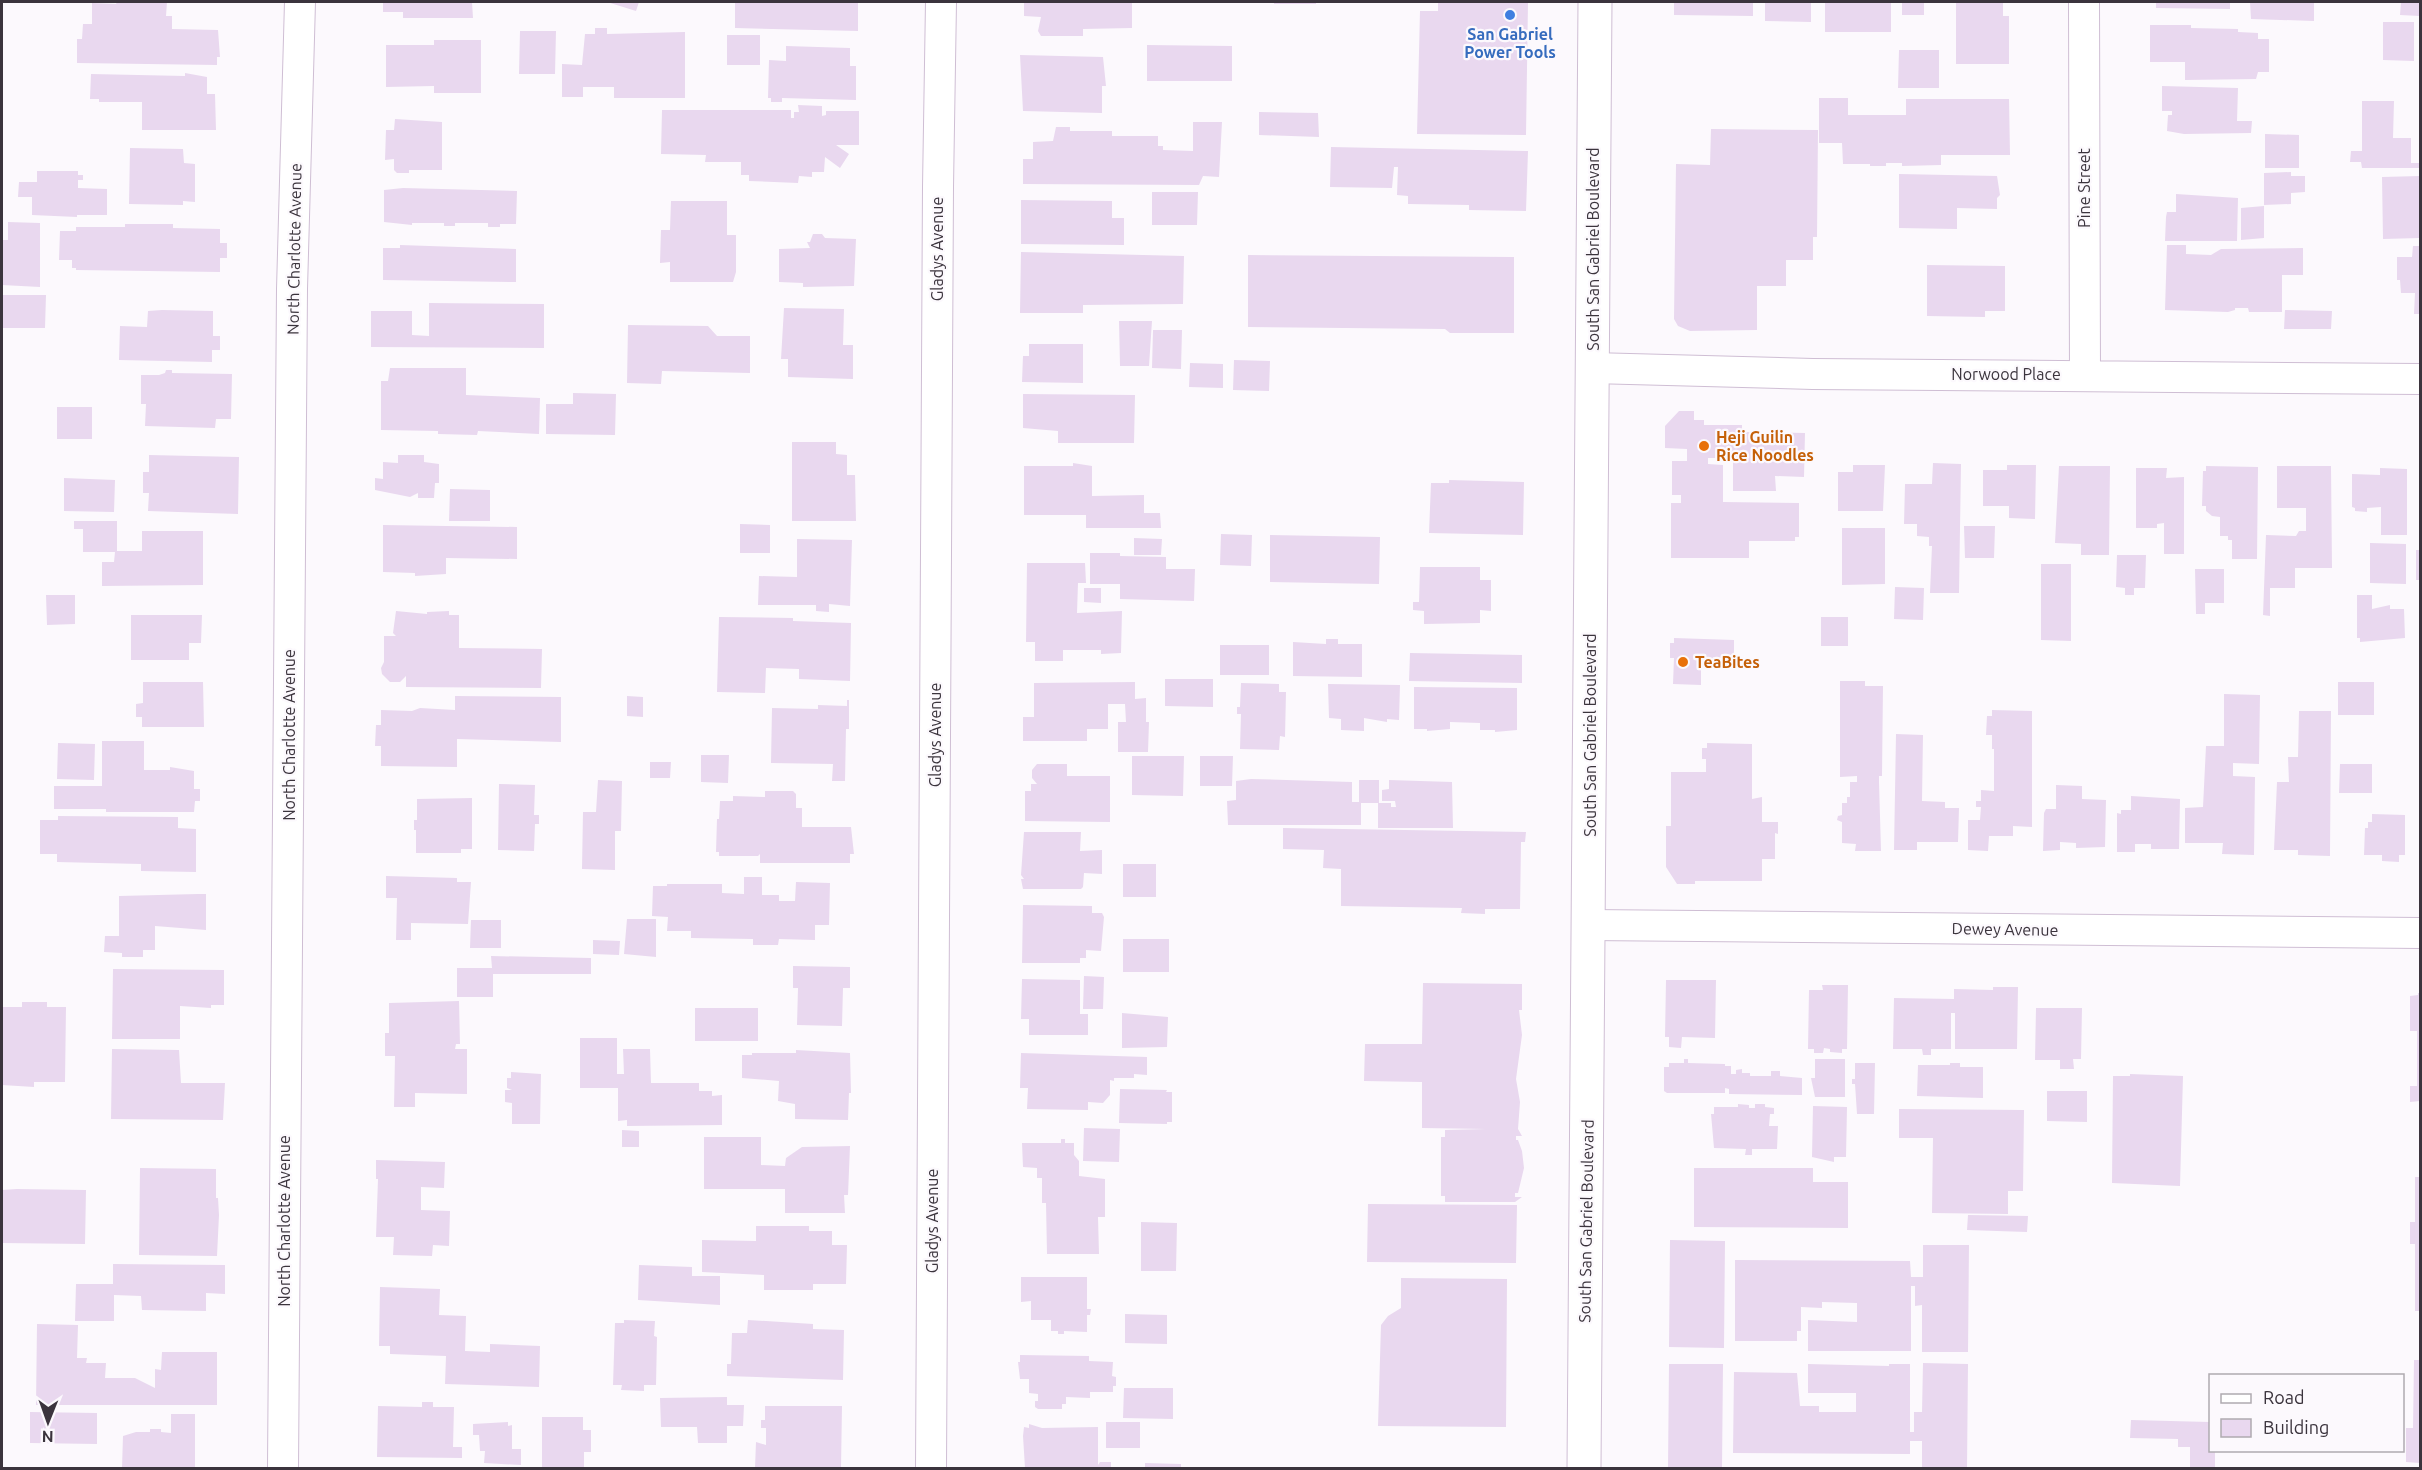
<svg xmlns="http://www.w3.org/2000/svg" width="2422" height="1470" viewBox="0 0 2422 1470" font-family="Ubuntu,sans-serif">
<style>
.building{fill:#e9d8ef}
.lines{fill:none;stroke-linecap:round;stroke-linejoin:round}
.street-casing{stroke:#cfbed4;stroke-width:32}
.secondary-casing{stroke:#cfbed4;stroke-width:35}
.street{stroke:#fff;stroke-width:30}
.secondary{stroke:#fff;stroke-width:33}
.shop-dot{fill:#3f7fe0;stroke:#fcf9fd;stroke-width:2}
.food-dot{fill:#e8710a;stroke:#fcf9fd;stroke-width:2}
.labels{text-anchor:middle;dominant-baseline:central;stroke-width:4.5;stroke-linejoin:round;paint-order:stroke}
.shop-label{font-size:16px;font-weight:bold;fill:#366cbe;stroke:#fcf9fd}
.street-label{font-size:16px;fill:#3b343d;stroke:#fcf9fd}
.food-label{font-size:16px;font-weight:bold;fill:#c56008;stroke:#fcf9fd;text-anchor:start}
</style>
<rect width="100%" height="100%" fill="#fcf9fd"/>
<!-- building -->
<path class="building" d="M117 2H167L166 16H172V29L218 30 220 57H217V65L77 63V39H82L83 24H92V3L116 4Z
M383 2H472L473 18H403V12H383Z
M607 2H639L636 11Z
M735 2H858V31L735 28Z
M1024 2H1132V28L1083 29V36H1041L1038 31 1041 17 1024 16Z
M1274 2H1316V4H1274Z
M1438 2H1528L1526 135 1417 134 1420 11H1438Z
M1674 2H1753V16L1674 15Z
M1765 2H1811V22L1765 21Z
M1825 2H1891V32H1825Z
M1902 2H1924V15H1902Z
M1956 2H2003V16H2009V64H1956Z
M2156 2H2230V9L2156 8Z
M2250 2H2314V21L2251 19Z
M2401 2H2420V16L2400 15Z
M2383 22H2414V61L2383 60Z
M2150 25H2191V28L2238 29V32L2258 33V39H2269V72H2258L2256 79 2185 80V62H2150Z
M595 28H607V34L685 32V98H614V87H583V97H562V64L582 65 585 34H595Z
M520 31H556L555 74H519Z
M727 35H760V65H727Z
M434 40H481V93H434V86L386 87V45H434Z
M1147 45 1232 46V81H1147Z
M786 46 850 48V66H856V100L782 98V102H771V98H768L769 60 786 61Z
M1899 50H1939V88H1898Z
M1020 55 1103 57 1106 86H1102V113L1023 111Z
M185 73 207 77V94H215L216 130H142V102H99V99H90L91 74 185 76Z
M2162 86 2238 88 2237 121H2252L2251 133 2184 134 2167 131 2168 115H2172V111H2162Z
M1819 98H1848V115H1906V99H2009L2010 155H1941V165L1902 166V163H1886V166H1870V164H1843L1842 143H1819Z
M2362 101H2394L2393 138H2411V163H2420V168H2362L2361 162H2350L2351 151H2362Z
M798 105 822 106V116L826 115V111H859V145H836L849 154 840 168 825 157 824 172H812V177L799 176 798 183 749 181V175H741V162H705L706 155 661 154 662 110H791V118H794V112H799Z
M1259 112 1318 113 1319 137 1259 135Z
M395 119 442 122V170H409V173H397L394 170V159L385 160 386 130H394Z
M1193 122H1222L1219 177 1203 176 1199 185 1023 184V159H1033V142L1053 141 1056 127H1070V131H1112V136H1158V146H1163V150L1193 151Z
M1711 129 1818 130 1817 237H1813V260H1786V286H1757V330L1690 331 1678 326 1674 319 1676 164 1710 165Z
M2265 134 2299 135V168H2265Z
M1331 147 1528 151 1526 211 1469 210V205L1408 204V196L1397 195 1398 167H1394L1392 188 1330 187Z
M130 148 183 149 184 163 195 164V202L183 201V205L129 204Z
M37 171H78V175H83V180H78V188L107 189V215H77V217L32 215V197H18L19 182H37Z
M2291 172V176H2305V192L2291 193V204L2264 205V173Z
M1899 174 1997 176 2000 195 1997 198V209L1957 208V229L1899 228Z
M2420 176V238L2383 239 2382 177Z
M403 188 517 191 516 224H500V227H488V223H455V226H444V223H412V225L384 222V190Z
M1152 192H1198L1197 225H1152Z
M2176 194 2238 198 2237 241H2165L2166 217 2167 212H2176Z
M1021 200 1112 201V218H1124V245L1021 244Z
M671 201H727V235H736V272L733 282H670V262L660 263 661 230H670Z
M2264 206V238L2241 240V208Z
M8 222 40 223V287L2 285V240H8Z
M125 224H173V228L220 229V243H227V258H220V272L76 270V268H72V260H59L60 231H76V227H125Z
M813 234H822L825 238 856 239 854 286 803 287V283L779 282V249L810 248 807 242H810Z
M400 245 516 249V282L383 280V248H400Z
M2167 245H2186V254L2211 255 2221 249 2303 248V275H2282V312H2249L2248 308H2235V310L2228 312 2165 310Z
M2413 246H2420V314H2414L2415 293H2401L2400 280H2397V257H2412Z
M1021 252 1184 256 1183 304 1083 305V313H1020Z
M1248 255 1514 257V333H1450L1445 329 1248 327Z
M1927 265 2005 266V311H1985V317L1927 316Z
M2 295H46L45 328H2Z
M429 303 544 304V348L371 347V311H412V335L429 336Z
M784 308 844 309 843 345H853V379L788 377V359H781Z
M162 310 213 311V336H220V350H212V362L119 360 120 326 147 327 148 311Z
M2285 310 2332 311 2331 329H2284Z
M1119 321H1152L1149 366H1120Z
M628 325 708 326 717 336H750V373L662 371 661 384 627 383Z
M1153 330H1182L1181 369 1152 368Z
M1029 344H1083V383L1022 382 1023 356H1029Z
M1234 360 1270 361 1269 391 1233 390Z
M1190 363 1223 364V388L1189 387Z
M390 368H466V395L540 398 539 434 478 431 477 435 438 434V431L381 430V381H388Z
M166 370H172V373L232 374 231 419H216L215 428 145 426 146 404H141V375H159L165 373Z
M573 393 616 394 615 435 546 434V404H573Z
M1023 394 1135 395 1134 443H1058V431L1023 428Z
M57 407H92V439H57Z
M1679 411H1694V420H1704V425H1742V432L1805 433 1804 477 1775 476 1776 491H1733V462H1730V458H1708V464L1723 465V502L1799 503V537H1795V541H1749V558H1671V503H1681V495H1672V461H1687V449L1665 448V426Z
M792 442H836V454L847 455V475H855L856 521H792Z
M149 455 239 457 238 514 148 511 149 493H143V472H149Z
M398 455H424V462L439 464V483H435L434 498H418V493L410 497 375 490V478L383 479V462L398 463Z
M1073 463 1092 466V496L1144 495V513H1160L1161 528H1086V515H1024V466H1073Z
M1933 463 1961 464 1959 593H1930L1932 546H1929V537L1917 536V524H1904L1905 484H1932Z
M1853 465H1885L1883 511H1838V472H1853Z
M2007 465H2036L2035 519 2009 518V506H1983V470H2007Z
M2059 466H2110L2109 555H2081V544L2055 543Z
M2206 466 2258 467 2257 559H2232V540H2228V536H2220V517L2212 516 2206 511V506H2202L2203 471H2206Z
M2277 466H2331L2332 568H2295V588H2270V616L2263 615 2266 535 2296 536 2299 531H2306V508H2277Z
M2136 468H2167L2166 478 2184 477V554H2164V523L2157 524V528H2136Z
M2380 468 2407 469V535H2381V507L2367 508V512L2355 511V508L2352 507V474L2380 475Z
M64 478 115 480 114 512 64 511Z
M1449 480 1524 482 1523 535 1429 533 1431 483H1449Z
M450 489 490 490V521H449Z
M74 521H117V551H142V531H203V585L102 586V562H114L115 552H83V529H74Z
M740 524 770 525V553H740Z
M383 525 517 527V559L446 558V574L415 576V573L383 572Z
M1964 526H1995L1994 558H1965Z
M1842 528H1885V584L1842 585Z
M1221 534 1252 535 1251 566 1220 565Z
M1270 535 1380 537 1379 584 1270 582Z
M1134 538 1162 539 1161 555H1134Z
M797 539 852 540 850 606 829 604V612L816 611V605H758L759 576 797 577Z
M2370 543 2406 544V584L2370 583Z
M2416 550H2420V580H2416Z
M1090 553H1120V556L1166 557V569H1195L1194 601 1120 599V584H1090Z
M2117 555H2146L2145 588H2134V595H2125V588L2116 587Z
M1027 563H1085L1086 583H1078L1077 613 1122 611 1121 653 1101 654V650H1063V661H1035V642H1026Z
M2041 564H2071V641L2041 640Z
M1420 567H1480V580H1491V611L1480 610V623L1424 624V611L1413 610V602H1419Z
M2195 569H2224V603H2205V614H2196Z
M1895 587 1924 588 1923 620 1894 619Z
M1084 588H1101V603L1084 602Z
M46 595H75V624L47 625Z
M2357 595H2372V609L2390 605V609H2404L2405 638 2360 642V638H2357Z
M396 611 427 614V612L449 611V615H459V648L542 649 541 688 406 687V676L400 682H390L382 674 381 668 384 662V636H396L393 633Z
M131 615H202L201 643H189V660H131Z
M719 617 793 618V621L851 623 850 681 799 679V669L766 668 765 693 717 692Z
M1821 617H1848V646H1821Z
M1674 638 1734 640V664H1701V685L1673 684 1674 658H1670V643H1674Z
M1326 639H1338V644H1362V677L1293 676V642L1326 644Z
M1220 645H1269V675H1220Z
M1410 653 1522 655V683L1409 681Z
M1165 679H1213V707L1165 706Z
M1840 681H1865V686H1883L1882 776H1879V782L1881 851H1855L1856 844 1842 843V822L1837 820 1838 816 1842 815V803H1847V797H1850V782H1857V776L1840 777Z
M143 682H203L204 727H142V717H136V704L143 703Z
M1135 682V699L1146 698V722H1149L1148 752H1118V722H1126L1125 704H1108V729H1087V741H1023V717H1034V683Z
M2338 682H2374V715H2338Z
M1241 683 1279 684V692H1286L1285 737 1280 736 1279 750 1240 749 1241 714H1237V707H1240Z
M1328 684 1400 685 1399 720 1387 719V722L1364 718V731L1341 730V719L1329 718Z
M1414 687 1517 688V730L1495 732V730H1480V723L1450 722V729L1427 731V729H1414Z
M2224 694 2260 695 2259 764 2233 763V776L2255 777 2254 855 2222 854 2223 843H2185V808L2203 807 2206 746H2224Z
M455 696 561 697V742L457 739V767L381 766V746H375L376 725H381V710L412 711 420 708 455 710Z
M627 696 643 697V717L627 716Z
M847 700H849V729H846L845 781H832L833 764 771 763 772 708 818 709V705L847 706Z
M1992 710 2032 711V827L2013 826V836H1989L1988 851 1968 850V820H1980L1981 807H1976V801H1981V790L1994 791V749H1992V735H1986L1987 716H1992Z
M2299 711H2331L2330 856 2298 855V850H2274L2277 782H2289L2288 757H2298Z
M1896 734 1923 735 1922 801 1945 802V808H1959L1958 842H1917V850H1894Z
M102 741H144V770H170V767L194 771V789H200V801H195L194 812H106V809H54V786H102Z
M58 743 95 744 94 780 57 779Z
M1707 743 1752 744V799L1762 797V822H1778V834L1775 833V859H1762V881H1695V884H1677L1666 867V826H1671V772H1706V759H1702V748H1707Z
M701 755H729L728 783 701 782Z
M1132 756H1184L1183 796 1132 795Z
M1200 756H1233L1232 786H1200Z
M650 762H671L670 778H650Z
M1037 764H1067V776H1110V822L1025 821V791H1031V784H1037L1032 778V770Z
M2340 764H2372V793H2339Z
M1251 779 1352 782V802H1359V780H1379V803H1391V807H1396L1395 801H1382V790L1389 789V780L1452 782 1453 828H1378V803H1361V825H1228L1227 801 1236 800V781Z
M598 780 622 781 621 831H615V870L582 869 583 812H596Z
M499 784 535 785 534 815H539V824H535L534 851 498 850Z
M2056 785 2082 786V799L2106 800 2105 847 2076 848V843L2060 842V850L2043 851 2044 813 2046 809H2056Z
M765 791H793L796 794V808H802V827H851L854 854H850V863H760V854L758 856H719V852H716L717 819H719L720 801H733V796L765 797Z
M2131 796 2180 799 2179 849H2151V844H2135V852H2117V813L2121 814V810H2131Z
M472 798V849H461V853H416V830H414V820H417V799Z
M2372 814 2405 815V855H2399V862L2382 861V855H2364L2365 828H2368V822H2372Z
M58 816 178 817V828L196 829V872L141 871V864L57 862V854H40V820H58Z
M1283 828 1526 832 1525 842H1521L1520 909H1485V914L1461 913 1462 908 1341 906V869L1323 868 1324 850 1283 849Z
M1024 832H1081L1080 851 1102 850V874L1084 873 1083 887 1081 889H1023L1021 879H1024L1021 875Z
M1123 864H1156V897H1123Z
M386 876 457 878V882H471L468 924 411 923V940H396L397 898H386Z
M744 877H762V895H779V901H795L796 882 830 883 829 925H815V940L779 939 778 945H753V939L691 938V931H667L668 917 652 916 653 886H667V884H722V893L744 894Z
M198 894H206V930L155 926V950H143V957H122V953L104 952 105 936H119V896Z
M1023 905 1092 906V913H1102L1104 917 1101 951 1086 950V958H1080V963H1022Z
M627 919H656V957L624 954Z
M471 920H501V948H470Z
M1123 939H1169V972H1123Z
M593 940 620 941 619 955 593 954Z
M491 956 591 958V974H493V997H457V968H492Z
M793 966 850 967V988H843L842 1026 797 1025 798 988H793Z
M113 969 224 970V1005H211V1008L180 1006V1039H112Z
M1084 976 1104 977 1103 1009H1083Z
M1022 979 1080 980V1014H1088V1035H1029V1019H1021Z
M1666 980H1716L1715 1038 1682 1037 1681 1048 1669 1047V1037H1665Z
M1423 983 1522 984V1010H1519L1522 1035 1516 1079 1520 1102 1518 1129 1522 1136H1516V1140H1518L1522 1151 1524 1168 1518 1193H1515V1197H1522L1515 1202H1445V1196H1441V1137H1445V1130L1486 1129 1422 1128V1082L1364 1081 1365 1044H1422Z
M1822 985H1848L1847 1049H1842V1053L1830 1052V1049L1824 1048 1823 1053H1814V1049H1808L1809 990H1823Z
M1993 987H2018L2017 1049H1955V1013H1951V1049H1931V1055H1923L1922 1049H1893L1894 998 1954 999V989L1993 990Z
M2418 993H2420V1101L2410 1102V1086H2417V1031H2410V996L2418 995Z
M459 1001 460 1044H456L455 1049H467V1094L415 1093V1107H394L395 1056H385V1033H389V1003Z
M22 1002H47V1007H66L65 1082H34V1087L2 1085V1007H22Z
M695 1008H758V1041H695Z
M2036 1008H2082L2081 1059H2073L2074 1069H2060V1060H2035Z
M1122 1013 1168 1017 1167 1047 1122 1048Z
M580 1038H617V1074H624L623 1049H650L651 1083H699V1091H712V1096L722 1095V1125L627 1126V1120L618 1121V1088H580Z
M112 1049 179 1050 181 1083H225L223 1120 111 1119Z
M796 1050 850 1053 851 1093H849L848 1120 795 1119V1104L778 1101 779 1081 742 1078V1055H752V1053H796Z
M1021 1053 1147 1057V1075L1134 1074V1078H1114V1081L1110 1080V1095L1103 1103 1088 1102V1110L1027 1109 1028 1088H1020Z
M1684 1059H1688V1063L1725 1064V1066H1731V1074H1736V1070L1742 1069V1073H1750V1076H1771V1071H1780V1076L1802 1078V1095L1729 1094V1089L1725 1088V1093H1667L1664 1091V1067H1669V1063H1684Z
M1815 1059H1845V1097H1815L1811 1078H1815Z
M1855 1063H1875L1874 1114H1857L1855 1084H1852V1079H1855Z
M1950 1063H1960V1067H1983V1098L1917 1096 1918 1065H1950Z
M511 1072 541 1074 540 1124H512V1103L505 1102V1090H512L507 1088V1078H511Z
M2130 1074 2183 1076 2180 1186 2112 1183 2113 1076H2130Z
M1120 1089 1167 1090 1166 1092H1172V1122H1167V1124L1119 1123Z
M2047 1091H2087V1122L2047 1121Z
M1738 1104 1749 1105V1108H1755V1104H1765V1107L1774 1108V1114H1770L1769 1126H1778L1777 1149H1752V1155H1745L1746 1149 1714 1148 1711 1114H1714V1107H1738Z
M1813 1106 1847 1107 1846 1157H1834V1162L1812 1157Z
M1899 1109 2024 1110 2023 1191H2008V1214L1932 1213 1933 1138H1899Z
M1084 1128 1120 1129 1119 1162 1083 1161Z
M622 1130 639 1131V1147H622Z
M704 1137H761V1165L785 1166 786 1158 802 1147 850 1146 848 1195H844L845 1213H785V1189H704Z
M1061 1139H1065V1143H1074V1155L1079 1161V1176L1105 1179V1217H1098L1099 1254H1047L1046 1203H1042V1178H1037V1168L1023 1167 1022 1143H1061Z
M376 1160 445 1162 444 1188 421 1187V1210L450 1211 449 1246 433 1245 432 1256 393 1255 394 1237H376L378 1179H376Z
M140 1168 216 1169V1198H218L219 1215 217 1256 139 1255Z
M1694 1168H1813V1182H1848V1228L1694 1227Z
M2415 1177H2420V1311H2415V1244H2410V1222H2415Z
M17 1189 86 1190 85 1244 2 1243V1190Z
M1368 1204 1517 1205 1516 1263 1367 1262Z
M1968 1215 2028 1216 2027 1232 1967 1230Z
M1141 1222 1177 1223 1176 1271H1141Z
M756 1226H809V1231H832V1245H847L846 1284H813V1290H764V1275L702 1272V1240L756 1241Z
M1670 1240 1725 1241 1724 1348 1669 1347Z
M1923 1245H1969L1968 1352H1922V1305L1915 1306V1286H1911V1351H1808V1320L1857 1322V1303L1822 1302V1308L1801 1307V1331H1797V1341H1735V1260L1910 1261 1911 1277H1923Z
M113 1264 225 1265V1294L206 1293V1311L142 1310 141 1296 114 1295V1321H75L76 1284H113Z
M639 1265 692 1267V1276H720V1305L638 1300Z
M1021 1277H1087V1309H1091L1090 1315H1087V1332L1064 1331V1334H1058V1331H1051V1320H1031V1301L1021 1302Z
M1401 1278 1507 1279 1506 1427 1378 1426 1381 1325 1388 1316 1401 1308Z
M380 1287 440 1289 439 1315 466 1316 465 1351 490 1352V1344L540 1346 539 1387 445 1384 446 1356 390 1354V1346H379Z
M1125 1314 1167 1315V1344L1125 1343Z
M624 1320 655 1321 654 1336 657 1337 656 1385H644V1391L621 1390 622 1385H613L615 1323H624Z
M748 1320 813 1324V1329L844 1330 843 1380 727 1376V1364H731L732 1333H747Z
M37 1324 78 1325 77 1358H87L86 1363H106L105 1378H135L155 1388V1369L161 1370 162 1352H217V1405H36Z
M1020 1355 1089 1356V1361L1113 1362 1112 1376 1116 1377V1386H1113V1392H1090V1398L1066 1397V1404H1062V1409H1038L1035 1407V1401H1038V1394L1029 1393V1379H1020L1018 1362H1020Z
M2414 1360H2420V1463L2406 1462V1428H2413Z
M1923 1363 1968 1364 1967 1468H1922V1441H1910V1454L1733 1453 1734 1372 1797 1373 1800 1406H1819V1412H1856V1393H1808V1364L1889 1366V1364H1910V1432H1914V1412H1922Z
M1669 1364H1723L1722 1468H1668Z
M1124 1388H1173V1419L1123 1418Z
M727 1397V1405H744L743 1426H727V1443H698L697 1427H661L660 1398Z
M422 1402H433V1407H454L453 1447H462V1458L377 1457 378 1406 422 1407Z
M765 1406H842L841 1468H755L756 1442 766 1445V1428H761V1420H765Z
M30 1412 97 1413V1444L30 1443Z
M171 1414H195V1468H122L123 1436 136 1432H150V1429H161V1432L171 1433Z
M542 1417H583V1430H591V1452H584V1468H542Z
M2131 1420 2210 1422V1450H2215V1468H2190V1447H2178V1439L2130 1438Z
M508 1422V1426L512 1425V1449H521V1465L484 1463 485 1451H480L479 1435H473V1424Z
M1106 1422H1140V1448H1106Z
M1029 1424 1042 1428 1098 1427V1465L1100 1462H1111V1468H1025L1023 1436 1024 1427 1029 1428Z
M1145 1463 1181 1464V1468H1145Z"/>
<g class="lines">
<defs>
<path id="street" d="M2084 2 2085 374
M1592 368 1813 374 2420 379
M1589 925 2420 933
M283 1468 292 289 300 2
M931 1468 938 187 941 2"/>
<path id="secondary" d="M1584 1468 1595 2"/>
</defs>
<!-- street casing -->
<use href="#street" class="street-casing"/>
<!-- secondary casing -->
<use href="#secondary" class="secondary-casing"/>
<!-- street -->
<use href="#street" class="street"/>
<!-- secondary -->
<use href="#secondary" class="secondary"/>
</g>
<!-- markers -->
<circle class="shop-dot" cx="1510" cy="15" r="6"/>
<g class="food-dot">
<circle cx="1704" cy="446" r="6"/>
<circle cx="1683" cy="662" r="6"/>
</g>
<g class="labels">
<!-- shop labels -->
<g class="shop-label">
<text x="1510" y="34">San Gabriel<tspan x="1510" dy="18">Power Tools</tspan></text>
</g>
<!-- street labels -->
<g class="street-label">
<text transform="translate(2084 188) rotate(-90)">Pine Street</text>
<text transform="translate(294 249) rotate(-89)">North Charlotte Avenue</text>
<text transform="translate(937 249) rotate(-90)">Gladys Avenue</text>
<text transform="translate(1593 249) rotate(-90)">South San Gabriel Boulevard</text>
<text x="2006" y="374">Norwood Place</text>
<text transform="translate(289 735) rotate(-90)">North Charlotte Avenue</text>
<text transform="translate(935 735) rotate(-90)">Gladys Avenue</text>
<text transform="translate(1590 735) rotate(-90)">South San Gabriel Boulevard</text>
<text transform="translate(2005 929) rotate(1)">Dewey Avenue</text>
<text transform="translate(284 1221) rotate(-90)">North Charlotte Avenue</text>
<text transform="translate(932 1221) rotate(-90)">Gladys Avenue</text>
<text transform="translate(1586 1221) rotate(-89)">South San Gabriel Boulevard</text>
</g>
<!-- food labels -->
<g class="food-label">
<text x="1716" y="437">Heji Guilin<tspan x="1716" dy="18">Rice Noodles</tspan></text>
<text x="1695" y="662">TeaBites</text>
</g>
</g>
<!-- border -->
<rect width="2422" height="1470" fill="none" stroke="#3b343d" stroke-width="6"/>
<!-- legend -->
<rect x="2209" y="1374" width="195" height="78" fill="#fcf9fd" stroke="#afaab0" stroke-width="1.5"/>
<rect x="2221" y="1394" width="30" height="9" fill="#ffffff" stroke="#afaab0" stroke-width="1.5"/>
<text x="2263" y="1404" font-size="18" fill="#3b343d">Road</text>
<rect x="2221" y="1419" width="30" height="18" fill="#e9d8ef" stroke="#afaab0" stroke-width="1.5"/>
<text x="2263" y="1434" font-size="18" fill="#3b343d">Building</text>
<!-- north arrow -->
<g transform="translate(48 1422) rotate(181)" stroke="#fcf9fd" stroke-width="4.5" paint-order="stroke">
<path d="M0-4.5L10 22L0 15L-10 22Z" fill="#3b343d"/>
<text y="-9" font-size="16" font-weight="bold" text-anchor="middle" fill="#3b343d">N</text>
</g>
</svg>
